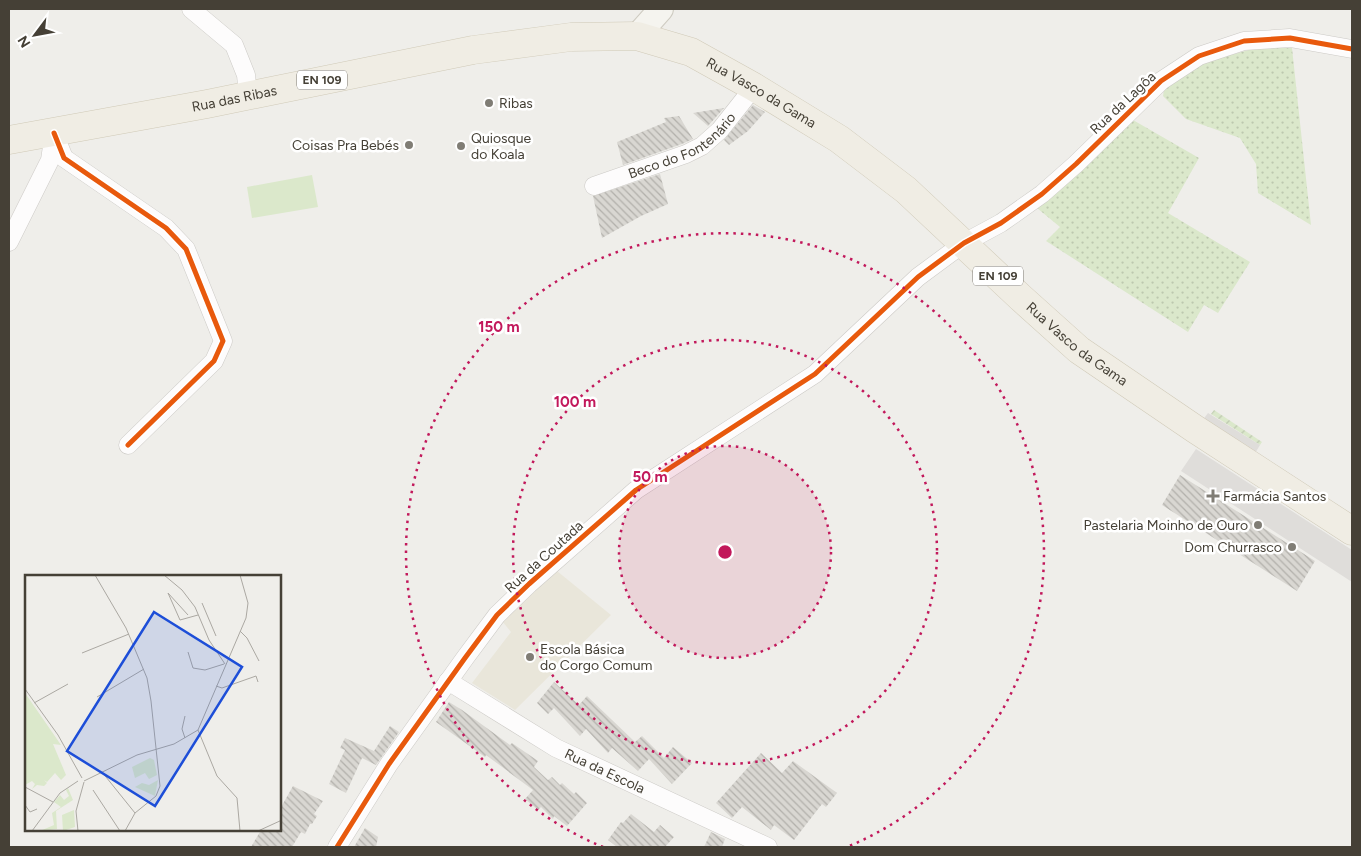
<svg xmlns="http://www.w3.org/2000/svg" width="1361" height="856" viewBox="0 0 1361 856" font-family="Figtree,sans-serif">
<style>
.education{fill:#e9e6da}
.grass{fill:url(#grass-dots)}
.garden{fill:url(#garden-furrows)}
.pitch{fill:#dbe8cb}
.parking{fill:#dfddda}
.building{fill:url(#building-back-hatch)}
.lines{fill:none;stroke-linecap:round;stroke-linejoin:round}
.street-casing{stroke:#cccac6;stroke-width:19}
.secondary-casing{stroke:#cecbc1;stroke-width:26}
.primary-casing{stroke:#d0cab8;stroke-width:29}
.street{stroke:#fdfcfc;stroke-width:18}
.secondary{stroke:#f5f4ef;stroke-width:24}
.primary{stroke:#f0ede4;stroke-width:28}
.cycleway-casing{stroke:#fff;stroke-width:8}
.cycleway{stroke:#e8590c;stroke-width:5}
.ring{fill:none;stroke:#c2185b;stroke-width:2.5;stroke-dasharray:2.5 5}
.poi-dot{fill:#807d75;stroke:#fff;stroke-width:2}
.labels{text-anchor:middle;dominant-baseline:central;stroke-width:5;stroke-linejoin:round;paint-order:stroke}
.shield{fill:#fff;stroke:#7d7972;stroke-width:1}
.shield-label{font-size:12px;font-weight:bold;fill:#454036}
.street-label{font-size:14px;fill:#454036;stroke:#fff}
.poi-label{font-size:14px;fill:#454036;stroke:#fff;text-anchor:start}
.inset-road{fill:none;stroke:#aba8a2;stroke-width:1}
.view{fill:#1d4ed8;fill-opacity:0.15;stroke:#1d4ed8;stroke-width:2.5}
.inset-edge{fill:none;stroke:#454036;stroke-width:2.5}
.centre{fill:#c2185b;stroke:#fff;stroke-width:2.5}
.ring-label{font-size:15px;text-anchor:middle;font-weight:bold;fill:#c2185b;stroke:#fff;stroke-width:5;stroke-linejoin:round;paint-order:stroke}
</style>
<defs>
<pattern id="grass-dots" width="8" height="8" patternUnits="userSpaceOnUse" patternTransform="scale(1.25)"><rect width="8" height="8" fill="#dbe8cb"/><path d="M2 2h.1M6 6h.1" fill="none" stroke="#bdc8af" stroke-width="1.8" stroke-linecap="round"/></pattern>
<pattern id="garden-furrows" width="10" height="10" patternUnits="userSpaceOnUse" patternTransform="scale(1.25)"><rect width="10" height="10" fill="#dbe8cb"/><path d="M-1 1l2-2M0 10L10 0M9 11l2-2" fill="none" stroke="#bdc8af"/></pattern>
<pattern id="building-back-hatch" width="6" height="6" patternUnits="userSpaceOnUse" patternTransform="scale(1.25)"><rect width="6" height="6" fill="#d9d7d2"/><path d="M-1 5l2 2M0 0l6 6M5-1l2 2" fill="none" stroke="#b2b0ab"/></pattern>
</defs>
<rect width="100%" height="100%" fill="#efeeea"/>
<!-- education -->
<path class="education" d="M557 571 611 615 515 710 472 683 511 632 502 621Z"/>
<!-- grass -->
<path class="grass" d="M1256 48H1292L1311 225 1258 193 1256 164 1240 138 1186 119 1163 96 1165 86 1205 62Z
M1133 120 1199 158 1168 213 1250 262 1218 313 1204 305 1188 332 1046 241 1060 227 1037 208Z"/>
<!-- garden -->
<path class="garden" d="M1214 410 1262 442 1260 445 1211 414Z"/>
<!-- pitch -->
<path class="pitch" d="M312 175 318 207 252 218 247 187Z"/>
<!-- parking -->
<path class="parking" d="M1208 413 1260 445 1254 455 1202 421Z
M1196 449 1352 550V582L1181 471Z"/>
<!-- building -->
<path class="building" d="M753 105 765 112 748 131 729 145 724 140Z
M724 108 708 126 693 113Z
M679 116 693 139 682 144 623 165 617 142 666 122 664 118Z
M660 174 668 204 641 216 602 238 593 196Z
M1180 475 1315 561 1297 591 1162 505Z
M554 682 579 705 587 696 635 742 642 736 664 758 673 747 692 763 672 784 649 759 638 771 612 748 608 753 586 729 580 736 554 708 548 714 537 703Z
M449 702 462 710 510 745 512 743 538 761 534 767 548 780 552 777 560 785 562 783 574 794 576 792 587 803 567 826 554 816 553 819 541 807 538 810 525 799 533 790 486 755 485 757 436 722Z
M390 726 399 732 376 765 362 758 346 793 329 784 345 750 340 748 345 738 374 751Z
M761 753 782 773 793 761 837 793 826 807 822 804 794 840 774 825 771 830 742 807 732 818 716 803Z
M293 786 323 801 314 814 317 816 312 824H310L305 834 301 832 292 847H251L261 830H280V809Z
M631 814 654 832 660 825 674 837 665 847H617L608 840 621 822 623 823Z
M365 828 378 837 376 847H354Z
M711 832 725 839 722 847H704Z"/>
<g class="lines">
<defs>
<g id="street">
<path d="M191 9 234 45 246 75 248 95"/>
<path d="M54 133 64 158 166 228 186 249 223 341 214 361 128 445"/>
<path id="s1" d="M594 186 686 154 702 146 720 130 754 87"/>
<path d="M9 242 50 160 54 133"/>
<path id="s2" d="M448 681 556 748 768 847"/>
<path d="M337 847 389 764 465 658 497 615 529 584 636 490 815 374 918 277 964 243 1001 223 1042 194 1076 164 1161 81 1199 56 1244 41 1290 38 1352 49"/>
</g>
<path id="secondary" d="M637 36 661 9"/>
<g id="primary">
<path id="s3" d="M9 140 207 104 473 50 571 37 637 36 691 52 754 87 839 139 906 190 1020 297 1079 350 1195 429 1352 531"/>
</g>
</defs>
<!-- street casing -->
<use href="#street" class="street-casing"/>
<!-- secondary casing -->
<use href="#secondary" class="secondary-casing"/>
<!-- primary casing -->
<use href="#primary" class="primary-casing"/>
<!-- street -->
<use href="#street" class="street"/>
<!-- secondary -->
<use href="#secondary" class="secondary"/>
<!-- primary -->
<use href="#primary" class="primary"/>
<defs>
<path id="cycleway" d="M54 133 64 158 166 228 186 249 223 341 214 361 128 445
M337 847 389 764 465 658 497 615 529 584 636 490 815 374 918 277 964 243 1001 223 1042 194 1076 164 1161 81 1199 56 1244 41 1290 38 1352 49"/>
</defs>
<!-- cycleway casing -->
<use href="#cycleway" class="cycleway-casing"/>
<!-- cycleway -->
<use href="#cycleway" class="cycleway"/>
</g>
<!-- distance rings -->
<circle cx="725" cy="552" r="106" fill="#c2185b" fill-opacity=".12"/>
<g class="ring">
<circle cx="725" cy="552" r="106"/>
<circle cx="725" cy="552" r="212"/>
<path d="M603 847A319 319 0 1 1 847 847"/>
</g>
<!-- markers -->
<g class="poi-dot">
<circle cx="489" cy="103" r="5"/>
<circle cx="409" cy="145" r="5"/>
<circle cx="461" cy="146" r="5"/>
<path d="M1210.5 488.5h5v5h5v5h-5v5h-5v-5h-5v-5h5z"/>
<circle cx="1258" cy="525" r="5"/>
<circle cx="1292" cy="547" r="5"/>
<circle cx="530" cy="657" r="5"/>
</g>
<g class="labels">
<!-- shield labels -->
<g class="shield">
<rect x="297" y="70.5" width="50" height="19" rx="4"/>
<rect x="973" y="266.5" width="50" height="19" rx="4"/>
</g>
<g class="shield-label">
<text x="322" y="80">EN 109</text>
<text x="998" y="276">EN 109</text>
</g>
<!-- street labels -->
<g class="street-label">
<text stroke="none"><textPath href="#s3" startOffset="775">Rua Vasco da Gama</textPath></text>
<text stroke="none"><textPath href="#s3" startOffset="229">Rua das Ribas</textPath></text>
<text transform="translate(1123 103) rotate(-43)">Rua da Lagôa</text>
<text stroke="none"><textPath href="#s1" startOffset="98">Beco do Fontenário</textPath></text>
<text stroke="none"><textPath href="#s3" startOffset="1180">Rua Vasco da Gama</textPath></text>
<text transform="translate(544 557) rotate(-42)">Rua da Coutada</text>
<text stroke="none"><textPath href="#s2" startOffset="181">Rua da Escola</textPath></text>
</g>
<!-- poi labels -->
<g class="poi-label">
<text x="499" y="103">Ribas</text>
<text x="471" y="138">Quiosque<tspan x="471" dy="16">do Koala</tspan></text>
<text x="399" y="145" text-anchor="end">Coisas Pra Bebés</text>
<text x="1223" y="496">Farmácia Santos</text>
<text x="1248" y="525" text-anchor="end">Pastelaria Moinho de Ouro</text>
<text x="1282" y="547" text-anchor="end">Dom Churrasco</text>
<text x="540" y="649">Escola Básica<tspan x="540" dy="16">do Corgo Comum</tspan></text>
</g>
</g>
<!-- overview -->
<g transform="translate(25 575)">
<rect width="256" height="256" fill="#efeeea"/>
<path d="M0 118 36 170 28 169 41 200 36 205 30 198 22 207 19 205 22 208 19 211 12 210 7 214 10 209 7 206 0 210ZM125 183 129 185 132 200 124 204 120 198 110 203 107 192ZM133 205 130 221 110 212 117 208 124 210ZM43 213 48 225 31 236 32 254 15 256 29 250 27 238 36 232 29 227 35 220 39 225 44 221 41 215ZM49 235 50 252 38 256 37 240Z" fill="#dbe8cb"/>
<path class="inset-road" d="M70 0 101 53 122 103 126 126 135 211 131 221 110 238 100 256M139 0 157 15 170 32 184 65 200 89M177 28 191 61M163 40 143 18 155 45 173 40M215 56 222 63 234 86M163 77 168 93 180 95 199 89M57 78 104 59M191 111 197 113 231 101 233 107M0 114 33 160 57 203M72 122 119 94M9 128 43 109M173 155 192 201 212 223 215 256M160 163 157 154 160 141M77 197 110 238M59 206 112 180 149 169 173 155 221 43 223 28 215 0M0 212 28 227M68 215 95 256M0 230 5 237 12 234M7 256 35 218 53 206M53 256 51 236 59 207M233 256 257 245"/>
<path class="view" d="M129 37 217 92 130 231 42 176Z"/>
<rect width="256" height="256" class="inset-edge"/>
</g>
<circle cx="725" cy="552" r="8" class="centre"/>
<g class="ring-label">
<text x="499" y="332">150 m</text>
<text x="575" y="407">100 m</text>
<text x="650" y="482">50 m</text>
</g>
<!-- border -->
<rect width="1361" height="856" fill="none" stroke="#454036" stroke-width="20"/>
<!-- north arrow -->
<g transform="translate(35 35) rotate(238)" stroke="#ffffff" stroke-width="4" paint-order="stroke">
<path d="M0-4L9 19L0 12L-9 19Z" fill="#454036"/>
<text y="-8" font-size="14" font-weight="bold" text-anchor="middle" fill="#454036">N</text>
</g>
</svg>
